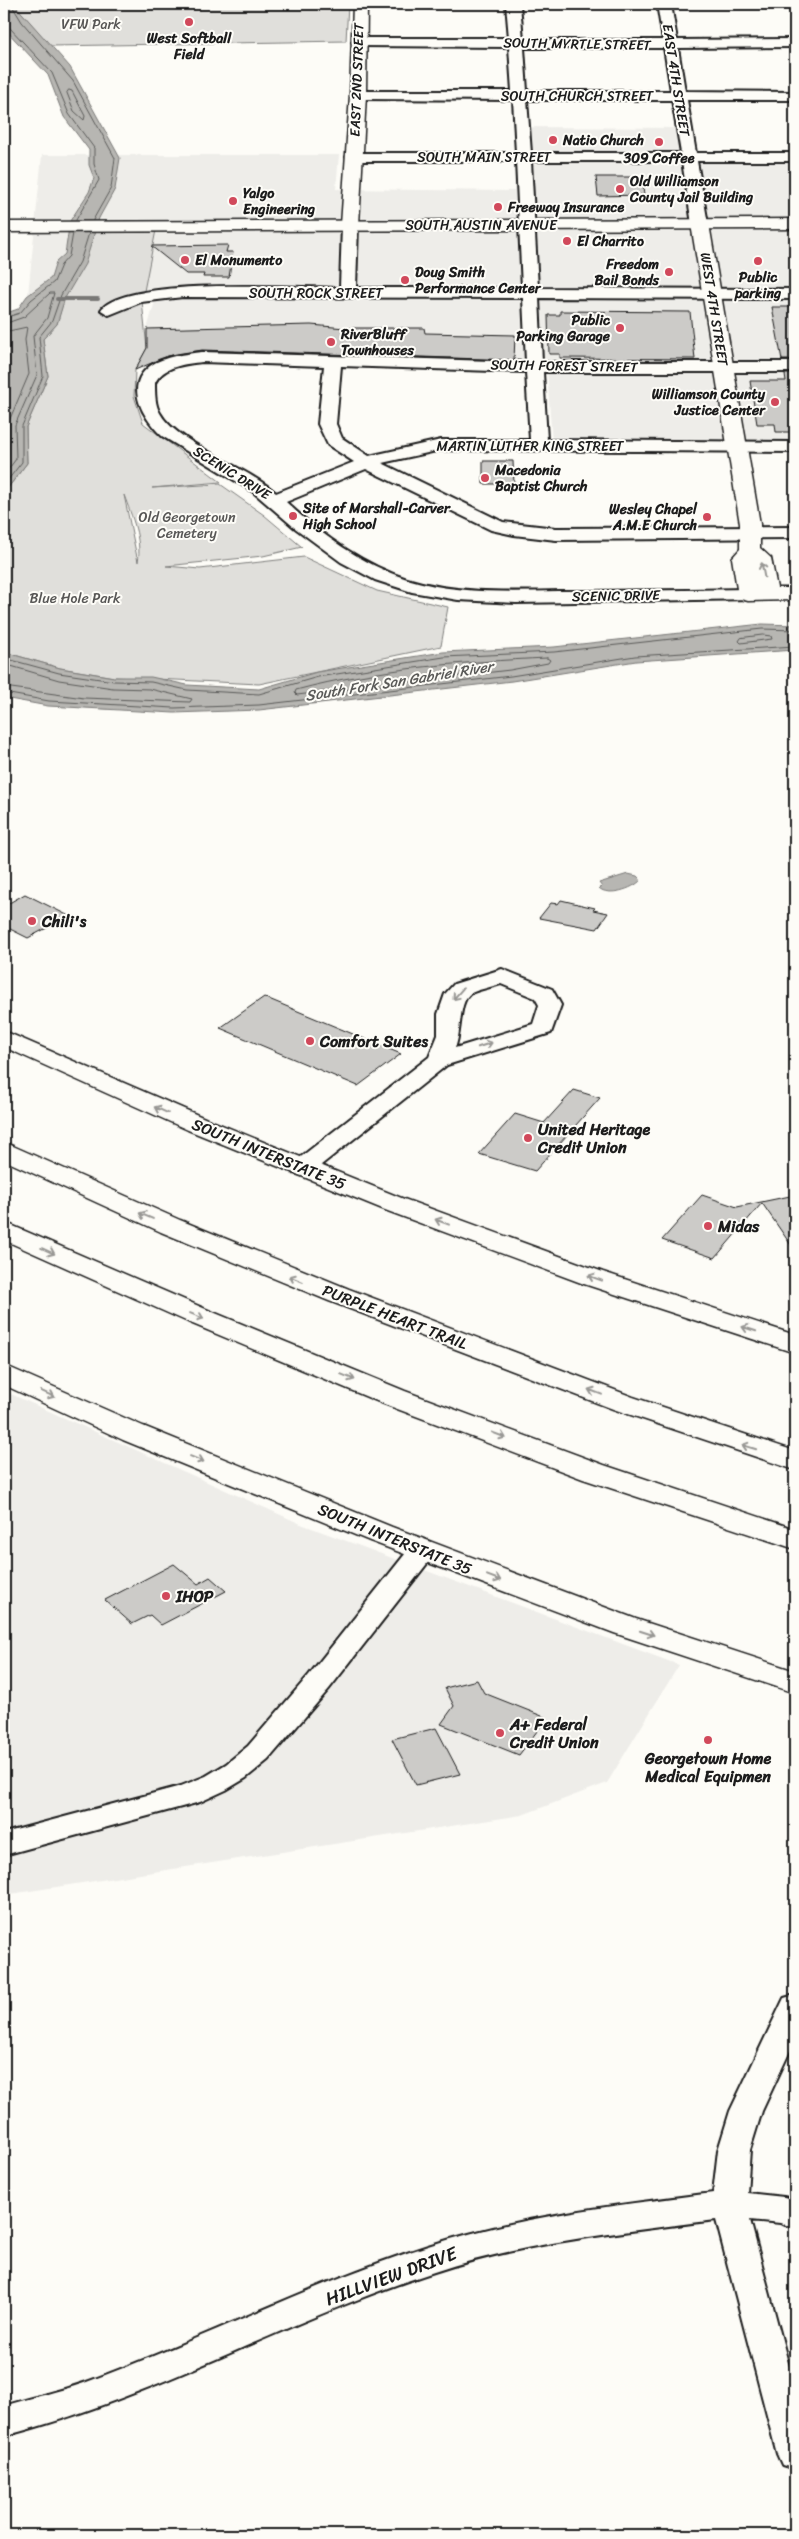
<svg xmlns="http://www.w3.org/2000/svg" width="799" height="2539" viewBox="0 0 799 2539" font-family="Sriracha,sans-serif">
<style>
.built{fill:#eeede9}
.green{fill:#e0dfdb;stroke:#7e7e7c;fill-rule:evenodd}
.water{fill:#b7b6b2;stroke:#797876}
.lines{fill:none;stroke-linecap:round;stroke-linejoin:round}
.shore{stroke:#5a5a58;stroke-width:1}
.stream{stroke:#797876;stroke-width:4}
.building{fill:#cccbc8;stroke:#1c1c1c}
.minor-casing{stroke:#1c1c1c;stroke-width:4}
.tertiary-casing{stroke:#1c1c1c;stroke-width:3}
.secondary-casing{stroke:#1c1c1c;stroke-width:3}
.motorway-casing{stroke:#1c1c1c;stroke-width:3}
.minor{fill:#fdfcf7;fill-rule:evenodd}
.tertiary{fill:#fdfcf7;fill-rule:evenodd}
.secondary{fill:#fdfcf7;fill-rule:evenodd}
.motorway{fill:#fdfcf7;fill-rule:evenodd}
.oneway{stroke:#989794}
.poi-dot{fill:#d1495b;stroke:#fdfcf7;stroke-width:2}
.labels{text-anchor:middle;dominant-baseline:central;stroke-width:4;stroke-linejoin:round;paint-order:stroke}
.far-park-label{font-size:14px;fill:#575655;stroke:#fdfcf7}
.far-poi-label{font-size:14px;font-weight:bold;fill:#1c1c1c;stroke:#fdfcf7;text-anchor:start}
.far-street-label{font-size:14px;fill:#1c1c1c;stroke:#fdfcf7}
.far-water-label{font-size:15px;font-style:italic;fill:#5a5a58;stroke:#fdfcf7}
.poi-label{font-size:16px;font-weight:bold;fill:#1c1c1c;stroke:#fdfcf7;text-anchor:start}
.street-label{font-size:16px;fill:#1c1c1c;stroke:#fdfcf7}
.near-street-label{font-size:19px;fill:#1c1c1c;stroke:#fdfcf7}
</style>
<rect width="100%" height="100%" fill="#fdfcf7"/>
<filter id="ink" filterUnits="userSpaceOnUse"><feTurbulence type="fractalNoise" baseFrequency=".02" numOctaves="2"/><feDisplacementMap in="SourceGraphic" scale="10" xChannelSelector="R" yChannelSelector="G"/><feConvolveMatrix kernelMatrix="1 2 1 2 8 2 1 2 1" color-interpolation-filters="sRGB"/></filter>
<g filter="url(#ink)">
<!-- built -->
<path class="built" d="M513 127 687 128 693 159 795 160V443L552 442 547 370 543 362 213 353 170 358 135 370 156 298 28 295 42 155H339L336 189 514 191 515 161Z
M4 1391 301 1524 679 1665 607 1783 522 1815 4 1895Z"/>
<!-- green -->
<path class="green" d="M14 4H348L346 41 50 46Z
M156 230 142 301 147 348 135 370 134 396 143 423 221 482 152 488 220 484 264 515 302 547 263 556 166 566 200 569 304 557 377 591 448 607 441 646 259 684 114 677 60 668 4 652V493L27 463 26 427 48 376 43 339 57 324 82 232ZM124 495C132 517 142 539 138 562Z"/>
<!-- water -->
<path class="water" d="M4 4H14L70 67 120 158 115 189 99 218 85 264 65 298 57 324 43 339 48 376 26 427 27 463 4 493V314L18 309 27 296 51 278 56 262 65 254 70 221 89 192 94 178 89 165V150L64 117 48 75 4 28Z
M762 624 795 625V650L636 661 512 681 259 710 174 713 48 706 4 698V652L60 668 114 677H151L187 685 259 689 317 672 443 652 554 647Z
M628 874 637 876 641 880C633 889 608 897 599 888L602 887 599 883Z"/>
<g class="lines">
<!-- shore -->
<path class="shore" d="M11 4 22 22 73 81 115 158 111 188 93 220
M4 26 9 27 52 73 69 114 94 148V164L99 180 76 220
M69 90 72 91 85 116 84 120 74 111 67 93Z
M4 318 20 313 31 300 54 282 61 265 69 256 73 233
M4 324 24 317 50 293H54L47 318 33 336 37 375 15 425 16 459 4 475
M4 332 27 327 25 340 29 374 9 421 8 456 4 463
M4 485 22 462V426L43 376 39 337 52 321 61 295 80 262 89 233
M763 635 771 636 772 639 741 643 739 641 741 638Z
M4 658 59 673 114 681 151 682 187 690 259 694 318 677 444 657 554 652 762 629 795 630
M547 658 550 660 548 663 510 670 297 695 295 693 296 690C379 668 462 662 547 658Z
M4 664 59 680 113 688 150 689 192 699 190 702 84 698 4 687
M4 693 49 701 174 708 259 705 511 676 635 656 795 646"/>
<!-- stream -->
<path class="stream" d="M57 299H98"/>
</g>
<!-- building -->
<path class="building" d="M596 177H630L642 179 644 195 598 196Z
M228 245 226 252H233L229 277H203L204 274H186L151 246Z
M772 307H795V360H782Z
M560 311 690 312 695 359 560 358V354H549L548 315H560Z
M311 325 345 328H424L425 333 515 335 514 360 202 350 168 356 135 370 147 348V329Z
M785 374H795V432H776L775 424H757L750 381H786Z
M483 461H513L514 484H483Z
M25 894 69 916 28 938 4 926V906Z
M561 900 595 908 593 910 608 913 597 929 539 918 551 903 558 904Z
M264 997 401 1054 358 1086 220 1028Z
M574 1090 600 1098 535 1171 479 1154 515 1114 544 1123Z
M702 1195 737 1207 795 1195V1251L762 1203 715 1258 662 1240Z
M174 1564 198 1584 210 1577 226 1591 161 1625 150 1615 132 1624 105 1600Z
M477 1680 484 1693 547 1718 519 1755 441 1724 454 1706 445 1688Z
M436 1728 460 1774 416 1785 392 1739Z"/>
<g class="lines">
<defs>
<path id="minor" d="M506 4H520L523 40H663L657 4H671L677 40 795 39V47L678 48 685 91 795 92V100H687L696 153H795V161H697L708 224 706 227 700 229 692 224 682 161H531L538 288 795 289V299L539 298 542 362H795V372H543L547 440 795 442V452L441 450 382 463 503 522 556 528 795 527V538L556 540 514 535 491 530 366 469 286 502C320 534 362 564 407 579 455 594 508 592 558 591 621 591 685 590 748 589L755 591 757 595 755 599 516 603 458 600 412 592 375 580 341 562 295 528 252 491 162 436C144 419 123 386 150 366 164 356 185 354 202 352L526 362 523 298 183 297 141 302 109 315 101 310C124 277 298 287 340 288L342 225 350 220 358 225 356 288H522L516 161H353L346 157 353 153H516L513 100 358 99 351 95 358 91H512L509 47 359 46 352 42 359 38H509ZM524 48H664L671 91H527ZM527 100H672L681 153H531ZM202 362 324 366 318 424 328 445 354 462 276 493C248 467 177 444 160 413 155 405 155 393 155 383 163 366 185 364 202 362ZM341 366 526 372 530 440H441L369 456 342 438 336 424Z
M502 969 552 989 561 1005 551 1033 447 1065 311 1173 302 1175 293 1173 290 1168 293 1163 429 1057 438 1035V1014L445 994 454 984ZM501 984 535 998 539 1005 533 1024 455 1048C462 1032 458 1001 471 993 480 989 491 987 501 984Z
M423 1541 433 1544 437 1550 433 1556 329 1689 268 1760 246 1778 226 1790 200 1802 4 1855V1833L181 1786 206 1776 226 1764 248 1746 309 1675 413 1544Z
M795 1995V2040L762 2111 750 2150 747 2193 784 2197 795 2200V2228L780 2223 750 2220 795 2389V2469L782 2465 777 2454 716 2220C622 2232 525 2242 434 2272 288 2319 153 2398 4 2436V2406C30 2398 58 2392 84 2383 200 2341 310 2284 428 2246 520 2216 618 2205 713 2193L718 2150 730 2111 784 1998Z"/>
<path id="tertiary" d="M353 4H367L366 95 359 225 356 229H344L341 225 350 95Z
M700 219 706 220 709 224 760 524V548L771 558 777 588H795V600L748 601 741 599 738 595 732 558 740 549V524L691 224 694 220Z"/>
<path id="secondary" d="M795 219V229L4 232V222Z
M4 1031 207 1119 404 1199 603 1272 795 1335V1353L584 1284 385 1210 188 1130 4 1047Z
M4 1365 143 1426 392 1527 636 1619 795 1671V1693L614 1633 370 1541 123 1440 4 1385Z"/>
<path id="motorway" d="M4 1142 180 1220 349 1289 633 1397 795 1451V1470L613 1409 329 1301 161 1232 4 1160Z
M4 1222 208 1310 405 1391 604 1465 795 1529V1549L583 1479 384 1404 188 1322 4 1240Z"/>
</defs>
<!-- minor casing -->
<use href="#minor" class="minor-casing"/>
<!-- tertiary casing -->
<use href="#tertiary" class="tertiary-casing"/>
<!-- secondary casing -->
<use href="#secondary" class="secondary-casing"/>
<!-- motorway casing -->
<use href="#motorway" class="motorway-casing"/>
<!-- minor -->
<use href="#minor" class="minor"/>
<!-- tertiary -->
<use href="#tertiary" class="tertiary"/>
<!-- secondary -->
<use href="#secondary" class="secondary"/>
<!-- motorway -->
<use href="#motorway" class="motorway"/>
</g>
<!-- one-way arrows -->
<defs><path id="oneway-shaft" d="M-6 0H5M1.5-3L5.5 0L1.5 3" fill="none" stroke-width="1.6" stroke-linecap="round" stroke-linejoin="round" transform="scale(1.25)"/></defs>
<g class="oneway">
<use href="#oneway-shaft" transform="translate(763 570) rotate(-101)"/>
<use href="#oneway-shaft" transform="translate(458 994) rotate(131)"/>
<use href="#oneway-shaft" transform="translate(485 1045) rotate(-18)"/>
<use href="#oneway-shaft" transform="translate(161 1110) rotate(-156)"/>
<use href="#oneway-shaft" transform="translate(146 1216) rotate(-157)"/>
<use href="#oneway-shaft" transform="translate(442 1222) rotate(-159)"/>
<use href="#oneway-shaft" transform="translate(48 1251) rotate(24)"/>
<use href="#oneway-shaft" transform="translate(595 1278) rotate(-160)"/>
<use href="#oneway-shaft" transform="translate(296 1279) rotate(-157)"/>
<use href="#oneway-shaft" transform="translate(197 1316) rotate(22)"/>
<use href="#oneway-shaft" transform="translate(749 1329) rotate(-162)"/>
<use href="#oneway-shaft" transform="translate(348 1377) rotate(22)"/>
<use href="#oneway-shaft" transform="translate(595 1392) rotate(-159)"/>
<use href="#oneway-shaft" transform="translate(48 1394) rotate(24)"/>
<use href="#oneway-shaft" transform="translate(499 1435) rotate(21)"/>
<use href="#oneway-shaft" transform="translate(749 1447) rotate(-163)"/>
<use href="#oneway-shaft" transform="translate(197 1459) rotate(22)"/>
<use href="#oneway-shaft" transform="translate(494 1578) rotate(21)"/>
<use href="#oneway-shaft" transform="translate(647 1633) rotate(18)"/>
</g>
</g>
<!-- markers -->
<g class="poi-dot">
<circle cx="189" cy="22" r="5"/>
<circle cx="553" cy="140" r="5"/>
<circle cx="659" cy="142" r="5"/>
<circle cx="620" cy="189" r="5"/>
<circle cx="233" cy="201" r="5"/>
<circle cx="498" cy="207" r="5"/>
<circle cx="567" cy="241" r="5"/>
<circle cx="185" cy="260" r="5"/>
<circle cx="758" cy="261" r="5"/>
<circle cx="669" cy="272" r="5"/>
<circle cx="405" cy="280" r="5"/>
<circle cx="620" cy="328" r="5"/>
<circle cx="331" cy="342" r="5"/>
<circle cx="775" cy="402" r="5"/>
<circle cx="485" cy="478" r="5"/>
<circle cx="293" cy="516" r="5"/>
<circle cx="707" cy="517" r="5"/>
<circle cx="32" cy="921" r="5"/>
<circle cx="310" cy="1041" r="5"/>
<circle cx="528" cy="1138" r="5"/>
<circle cx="708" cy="1226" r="5"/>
<circle cx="166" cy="1596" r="5"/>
<circle cx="500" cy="1733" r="5"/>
<circle cx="708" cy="1740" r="5"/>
</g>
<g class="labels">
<!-- far-park labels -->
<g class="far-park-label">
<text x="91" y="24">VFW Park</text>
<text x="187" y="517">Old Georgetown<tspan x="187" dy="16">Cemetery</tspan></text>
<text x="75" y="598">Blue Hole Park</text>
</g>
<!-- far-poi labels -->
<g class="far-poi-label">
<text x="189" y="38" text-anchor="middle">West Softball<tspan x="189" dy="16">Field</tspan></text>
<text x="563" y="140">Natio Church</text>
<text x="659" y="158" text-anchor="middle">309 Coffee</text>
<text x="630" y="181">Old Williamson<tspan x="630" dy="16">County Jail Building</tspan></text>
<text x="243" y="193">Yalgo<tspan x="243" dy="16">Engineering</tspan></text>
<text x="508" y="207">Freeway Insurance</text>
<text x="577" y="241">El Charrito</text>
<text x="195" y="260">El Monumento</text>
<text x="659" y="264" text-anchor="end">Freedom<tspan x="659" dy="16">Bail Bonds</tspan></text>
<text x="415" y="272">Doug Smith<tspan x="415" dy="16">Performance Center</tspan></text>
<text x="758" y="277" text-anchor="middle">Public<tspan x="758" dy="16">parking</tspan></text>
<text x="610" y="320" text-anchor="end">Public<tspan x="610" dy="16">Parking Garage</tspan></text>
<text x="341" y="334">RiverBluff<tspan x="341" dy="16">Townhouses</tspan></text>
<text x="765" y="394" text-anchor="end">Williamson County<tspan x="765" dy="16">Justice Center</tspan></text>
<text x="495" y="470">Macedonia<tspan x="495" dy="16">Baptist Church</tspan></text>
<text x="303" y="508">Site of Marshall-Carver<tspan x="303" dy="16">High School</tspan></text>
<text x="697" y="509" text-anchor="end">Wesley Chapel<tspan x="697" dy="16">A.M.E Church</tspan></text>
</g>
<!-- far-street labels -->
<g class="far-street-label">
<text transform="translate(577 44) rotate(1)">SOUTH MYRTLE STREET</text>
<text transform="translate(357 80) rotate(-88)">EAST 2ND STREET</text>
<text transform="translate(676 80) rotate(81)">EAST 4TH STREET</text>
<text x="577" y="96">SOUTH CHURCH STREET</text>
<text x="484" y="157">SOUTH MAIN STREET</text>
<text x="481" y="225">SOUTH AUSTIN AVENUE</text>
<text x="316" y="293">SOUTH ROCK STREET</text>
<text transform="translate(714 309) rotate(81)">WEST 4TH STREET</text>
<text transform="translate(564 366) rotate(1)">SOUTH FOREST STREET</text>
<text x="530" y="446">MARTIN LUTHER KING STREET</text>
<text transform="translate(232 473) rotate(32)">SCENIC DRIVE</text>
<text transform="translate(616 596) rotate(-1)">SCENIC DRIVE</text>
</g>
<!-- far-water labels -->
<g class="far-water-label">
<text transform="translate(399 681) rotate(-9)">South Fork San Gabriel River</text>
</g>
<!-- poi labels -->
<g class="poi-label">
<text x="42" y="921">Chili's</text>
<text x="320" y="1041">Comfort Suites</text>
<text x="538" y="1129">United Heritage<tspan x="538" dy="18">Credit Union</tspan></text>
<text x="718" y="1226">Midas</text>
<text x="176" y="1596">IHOP</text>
<text x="510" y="1724">A+ Federal<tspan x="510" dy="18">Credit Union</tspan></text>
<text x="708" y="1758" text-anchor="middle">Georgetown Home<tspan x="708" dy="18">Medical Equipmen</tspan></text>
</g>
<!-- street labels -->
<g class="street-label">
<text transform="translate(269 1154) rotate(22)">SOUTH INTERSTATE 35</text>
<text transform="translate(395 1317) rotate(21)">PURPLE HEART TRAIL</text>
<text transform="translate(395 1539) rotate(22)">SOUTH INTERSTATE 35</text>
</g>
<!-- near-street labels -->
<g class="near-street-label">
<text transform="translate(391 2276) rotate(-20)">HILLVIEW DRIVE</text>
</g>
</g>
<!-- margin -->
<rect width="799" height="2539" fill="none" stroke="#fdfcf7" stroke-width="20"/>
<rect x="10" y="10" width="779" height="2519" fill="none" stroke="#1c1c1c" stroke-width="2" filter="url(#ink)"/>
</svg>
